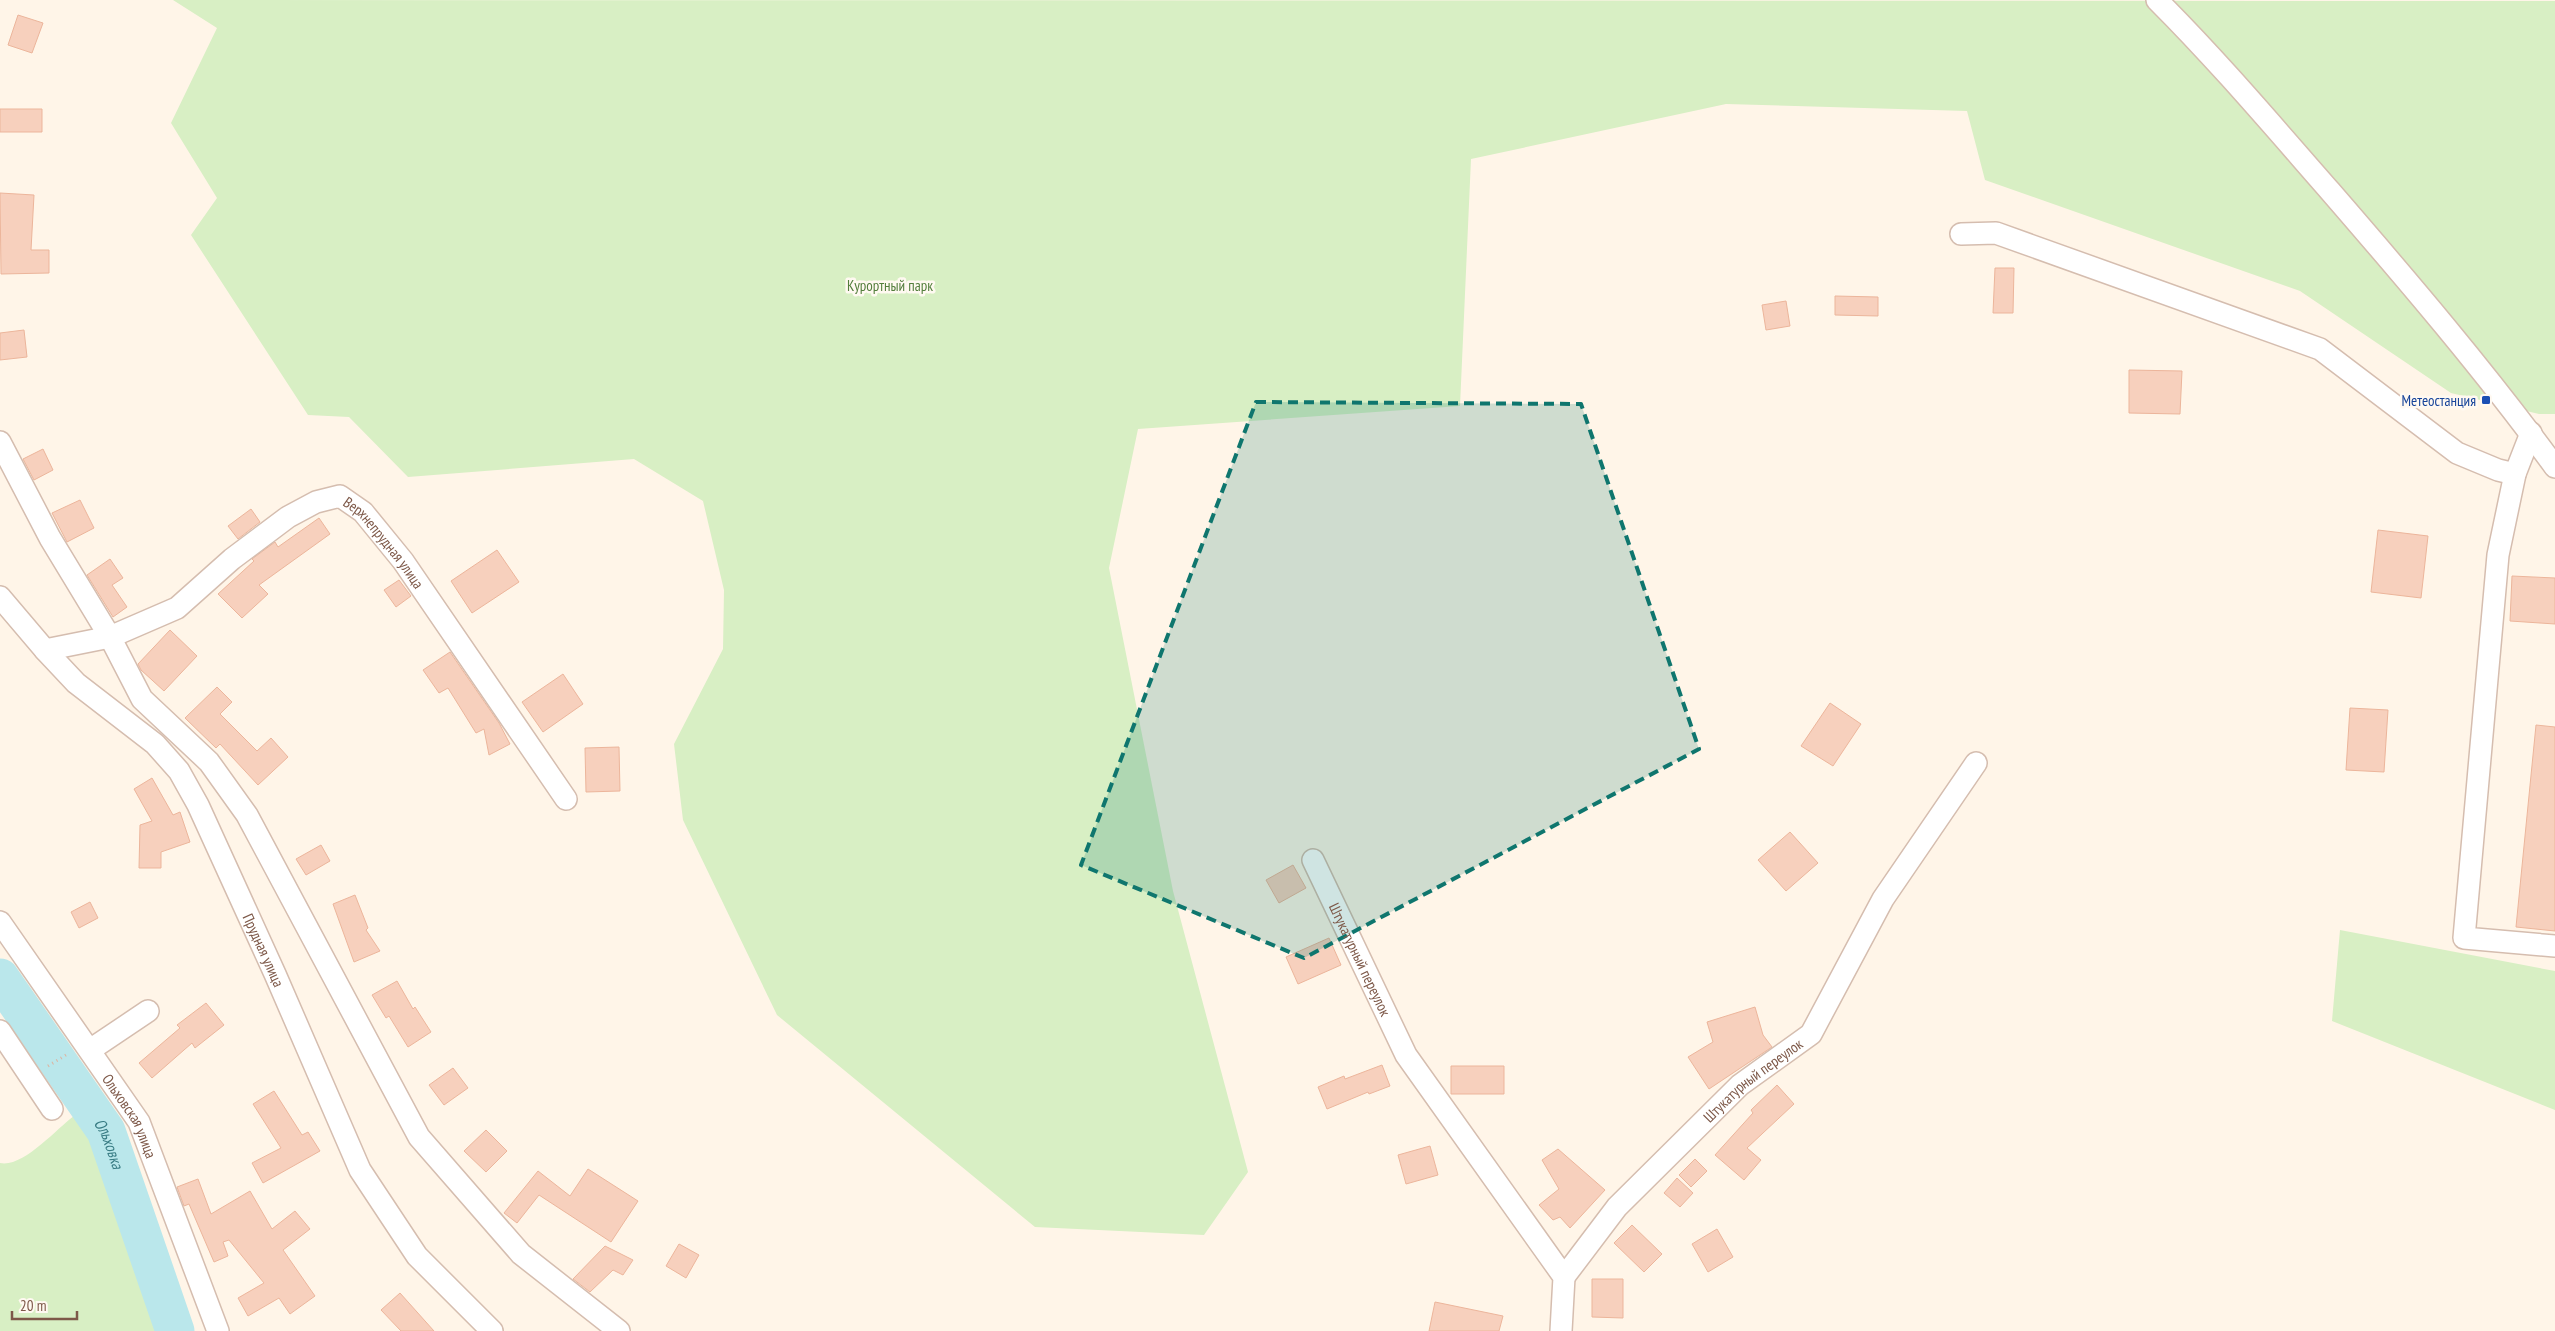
<svg xmlns="http://www.w3.org/2000/svg" width="2555" height="1331" viewBox="0 0 2555 1331" font-family="'PT Sans Narrow',sans-serif">
<style>
.green{fill:#d8efc4}
.lines{fill:none;stroke-linecap:round;stroke-linejoin:round}
.river{stroke:#bae7eb;stroke-width:39}
.building{fill:#f7d0bd;stroke:#ecb59b}
.minor-casing{stroke:#d5bdaf;stroke-width:24}
.path{stroke:#ddb39f;stroke-width:3;stroke-dasharray:1 4;stroke-linecap:butt}
.minor{stroke:#fff;stroke-width:21}
.marked{fill:#0f766e;fill-opacity:0.2;stroke:#0f766e;stroke-width:4;stroke-dasharray:10 6;stroke-linejoin:round}
.transit-dot{fill:#1a4fb4;stroke:#fff9f1;stroke-width:2}
.labels{text-anchor:middle;dominant-baseline:central;stroke-width:5;stroke-linejoin:round;paint-order:stroke}
.park-label{font-size:15px;fill:#537e3c;stroke:#fff9f1}
.transit-label{font-size:15px;fill:#164399;stroke:#fff9f1;text-anchor:end}
.street-label{font-size:15px;fill:#7d5848;stroke:#fff9f1}
.water-label{font-size:16px;font-style:italic;fill:#397c84;stroke:#fff9f1}
</style>
<rect width="100%" height="100%" fill="#fff5e8"/>
<!-- green -->
<path class="green" d="M173 0 2555 1V414H2539L2451 393 2300 291 1985 180 1967 111 1726 104 1471 159 1460 406 1138 429 1109 568 1173 891 1248 1172 1204 1235 1035 1227 777 1015 683 820 674 744 723 649 724 590 703 501 634 459 408 477 349 417 308 415 191 235 217 198 171 123 217 28Z
M2340 930 2555 971V1110L2332 1021Z
M102 1102C142 1174 167 1254 194 1331H0V1163C23 1168 56 1129 74 1116 82 1110 93 1106 102 1102Z"/>
<g class="lines">
<!-- river -->
<path class="river" id="s1" d="M0 978 106 1131 175 1331"/>
</g>
<!-- building -->
<path class="building" d="M18 15 43 23 32 53 8 45Z
M0 109H42V132H0Z
M0 193 34 195 31 250H49V273L1 274Z
M1995 268H2014L2013 313H1993Z
M1835 296 1878 297V316L1835 315Z
M1786 301 1790 326 1766 330 1762 305Z
M24 330 27 357 0 360V333Z
M2129 370 2182 371 2180 414 2129 413Z
M43 449 53 470 34 480 23 459Z
M80 500 94 528 67 542 52 513Z
M251 509 260 522 238 539 228 526Z
M319 518 330 534 259 585 268 594 242 618 218 594 254 561 252 559 275 542 278 547Z
M2378 530 2428 536 2421 598 2371 592Z
M497 550 519 582 472 613 451 581Z
M110 559 123 578 112 585 127 607 113 617 87 575Z
M2512 576 2555 578V624L2510 621Z
M399 580 411 596 396 607 384 590Z
M170 630 197 656 164 691 141 670 138 664Z
M450 652 499 723 510 744 489 755 484 729 476 733 448 688 439 693 423 670Z
M563 674 583 704 543 732 522 702Z
M217 687 232 702 220 714 257 751 271 738 288 757 258 785 220 744 216 748 185 718Z
M1830 703 1861 724 1833 766 1801 746Z
M2350 708 2388 710 2384 772 2346 770Z
M2536 725 2555 727V931L2516 927Z
M619 747 620 791 586 792 585 748Z
M152 778 173 815 180 812 190 842 161 852V868H139L140 825 152 821 134 789Z
M1790 832 1818 863 1786 891 1758 860Z
M321 845 330 861 306 875 296 859Z
M1293 865 1306 888 1279 903 1266 880Z
M355 895 368 928 366 930 380 951 354 962 333 904Z
M90 902 98 918 79 928 71 912Z
M1329 938 1341 965 1298 984 1286 957Z
M397 981 413 1009 415 1007 431 1032 408 1047 389 1016 386 1018 372 995Z
M206 1003 224 1025 195 1048 192 1043 152 1078 139 1063 180 1028 177 1025Z
M1755 1007 1763 1035 1772 1047 1709 1089 1688 1057 1713 1042 1707 1022Z
M1382 1065 1390 1086 1369 1094 1368 1092 1327 1109 1318 1087 1344 1076 1345 1079Z
M1451 1066H1504V1094H1451Z
M453 1068 468 1088 444 1105 429 1085Z
M1777 1085 1794 1104 1747 1148 1761 1160 1744 1180 1715 1155 1753 1113 1751 1110Z
M274 1091 302 1135 308 1132 320 1151 263 1183 252 1163 281 1148 253 1104Z
M486 1130 507 1151 486 1172 464 1151Z
M1430 1146 1438 1175 1406 1184 1398 1155Z
M1558 1149 1605 1190 1570 1228 1560 1217 1553 1220 1539 1205 1559 1189 1542 1160Z
M1695 1159 1707 1171 1691 1187 1679 1175Z
M588 1169 638 1201 611 1242 539 1195 517 1223 504 1213 538 1171 570 1196Z
M1677 1178 1693 1193 1680 1207 1664 1193Z
M198 1179 211 1214 250 1191 272 1229 295 1211 310 1229 283 1250 315 1296 290 1314 279 1298 248 1316 238 1298 264 1283 229 1240 223 1242 228 1256 214 1262 189 1204 184 1206 177 1187Z
M1632 1225 1662 1254 1644 1272 1614 1243Z
M1717 1229 1733 1257 1708 1272 1692 1244Z
M679 1244 699 1255 686 1278 666 1266Z
M605 1246 633 1260 623 1275 613 1270 590 1292 573 1279Z
M1592 1279H1623V1318L1592 1317Z
M400 1293 434 1331H401L381 1310Z
M1435 1302 1503 1316 1499 1331H1429Z"/>
<g class="lines">
<defs>
<g id="minor">
<path d="M2157 0C2218 61 2273 126 2330 191 2407 280 2485 371 2555 467"/>
<path d="M1961 234 1996 233 2320 349 2457 453 2498 470 2515 474"/>
<path d="M2531 433 2515 474 2498 555 2464 938 2555 946"/>
<path d="M0 442 50 538 110 637 142 699 209 762 247 815 419 1137 521 1254 619 1331"/>
<path id="s2" d="M0 597 45 650 76 683 155 744 179 771 198 805 275 974 360 1170 417 1256 492 1331"/>
<path id="s3" d="M45 650 110 637 177 608 232 559 288 517 316 502 340 496 363 512 403 561 566 799"/>
<path id="s4" d="M1313 860 1406 1055 1564 1277 1561 1331"/>
<path id="s5" d="M0 922 139 1122 218 1331"/>
<path d="M0 1031 52 1109"/>
<path d="M90 1050 148 1011"/>
<path id="s6" d="M1564 1277 1617 1207 1740 1085 1811 1034 1883 899 1976 763"/>
</g>
</defs>
<!-- minor casing -->
<use href="#minor" class="minor-casing"/>
<!-- path -->
<path class="path" d="M48 1066 66 1055"/>
<!-- minor -->
<use href="#minor" class="minor"/>
</g>
<!-- marked area -->
<path class="marked" d="M1256 402 1581 404 1699 749 1304 958 1081 865Z"/>
<!-- markers -->
<rect class="transit-dot" x="2481" y="395" width="10" height="10" rx="2.5"/>
<g class="labels">
<!-- park labels -->
<g class="park-label">
<text x="890" y="285">Курортный парк</text>
</g>
<!-- transit labels -->
<g class="transit-label">
<text x="2476" y="400">Метеостанция</text>
</g>
<!-- street labels -->
<g class="street-label">
<text stroke="none"><textPath href="#s3" startOffset="404">Верхнепрудная улица</textPath></text>
<text stroke="none"><textPath href="#s2" startOffset="449">Прудная улица</textPath></text>
<text stroke="none"><textPath href="#s4" startOffset="110">Штукатурный переулок</textPath></text>
<text stroke="none"><textPath href="#s6" startOffset="274">Штукатурный переулок</textPath></text>
<text stroke="none"><textPath href="#s5" startOffset="234">Ольховская улица</textPath></text>
</g>
<!-- water labels -->
<g class="water-label">
<text stroke="none"><textPath href="#s1" startOffset="199">Ольховка</textPath></text>
</g>
</g>
<!-- scale -->
<path d="M12 1311v8h65v-8" fill="none" stroke="#7d5848" stroke-width="2.5"/>
<text x="20" y="1311" font-size="15" fill="#7d5848" stroke="#fff9f1" stroke-width="4" paint-order="stroke">20 m</text>
</svg>
